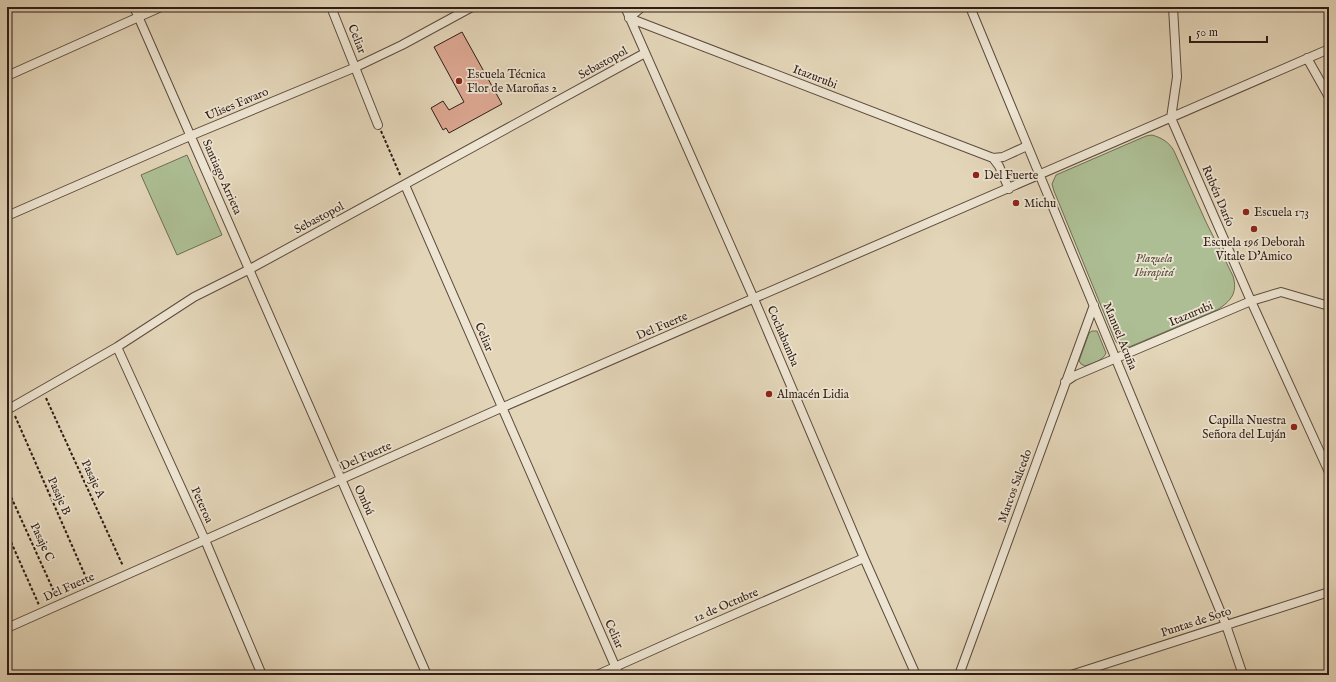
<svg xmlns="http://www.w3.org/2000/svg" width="1336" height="682" viewBox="0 0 1336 682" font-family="'IM FELL English',serif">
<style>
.green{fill:#adbe94;stroke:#6e6e55}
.building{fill:#dda792;stroke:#2f1d16}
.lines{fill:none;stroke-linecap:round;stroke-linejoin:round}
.minor-casing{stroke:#5c4b3e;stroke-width:10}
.path{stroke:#2f1d16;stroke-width:2;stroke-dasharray:3 2;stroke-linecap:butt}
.minor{stroke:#ede4d1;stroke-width:8}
.poi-dot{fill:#8f2418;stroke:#ede4d1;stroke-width:1.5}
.labels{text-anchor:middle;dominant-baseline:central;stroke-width:3.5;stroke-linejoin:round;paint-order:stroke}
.street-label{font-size:12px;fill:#2f1d16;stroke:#ede4d1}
.poi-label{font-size:12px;fill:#2f1d16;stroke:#ede4d1;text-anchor:start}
.park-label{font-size:12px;font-style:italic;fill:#554d3c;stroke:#ede4d1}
</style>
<rect width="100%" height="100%" fill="#e3d5b8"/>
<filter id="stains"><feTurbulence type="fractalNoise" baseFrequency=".005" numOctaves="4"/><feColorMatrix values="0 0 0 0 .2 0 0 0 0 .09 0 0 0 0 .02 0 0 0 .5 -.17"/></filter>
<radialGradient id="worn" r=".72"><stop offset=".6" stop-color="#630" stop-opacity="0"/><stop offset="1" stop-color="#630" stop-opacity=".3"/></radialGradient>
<!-- green -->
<path class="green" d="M1152 135C1162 138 1169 142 1174 151L1206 222 1233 276C1238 293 1231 301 1217 310L1129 347C1122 347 1118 346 1115 340L1054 191 1052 184 1056 175 1146 136Z
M187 155 222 235 177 255 141 175Z
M1092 331H1097L1106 353C1103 361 1092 363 1085 366L1081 364 1079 361 1089 333Z"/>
<!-- building -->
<path class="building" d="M462 32 502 104 449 133 446 128 443 130 431 108 443 101 449 110 464 102 434 47Z"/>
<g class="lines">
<defs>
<path id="minor" d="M134 7 427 675
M331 7 378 125
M625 7 754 299 864 558 916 675
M970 7 1226 625 1243 675
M1173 7 1177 77 1171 118 1251 301 1329 472
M629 18 993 158 1003 157 1027 146
M629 18 642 7
M1307 58 1329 97
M7 76 161 7
M993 158 999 166 1009 189
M405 185 619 675
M7 216 190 136 356 67 402 45 472 7
M117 347 205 540 262 675
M1065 382 1074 376 1251 301 1281 292 1329 306
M7 410 117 347 194 297 250 269 645 53
M7 628 501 408 1329 49
M597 675 682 637 864 558
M959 675 1094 305
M1071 675 1329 592"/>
</defs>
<!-- minor casing -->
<use href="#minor" class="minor-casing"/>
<!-- path -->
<path class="path" d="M381 131 401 177
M46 398 123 566
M15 416 88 582
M7 488 56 596
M7 533 39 605"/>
<!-- minor -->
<use href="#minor" class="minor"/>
</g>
<!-- markers -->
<g class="poi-dot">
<circle cx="459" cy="81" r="4"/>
<circle cx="976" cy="175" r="4"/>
<circle cx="1016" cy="203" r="4"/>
<circle cx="1246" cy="212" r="4"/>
<circle cx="1254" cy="229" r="4"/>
<circle cx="769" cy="394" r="4"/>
<circle cx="1294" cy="427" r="4"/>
</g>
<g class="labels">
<!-- street labels -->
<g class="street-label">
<text transform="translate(357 39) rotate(68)">Celiar</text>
<text transform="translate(603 63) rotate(-29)">Sebastopol</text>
<text transform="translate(815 77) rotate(21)">Itazurubi</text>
<text transform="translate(237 104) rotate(-23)">Ulises Favaro</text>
<text transform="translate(222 177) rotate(66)">Santiago Arrieta</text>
<text transform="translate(1218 196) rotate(67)">Rubén Darío</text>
<text transform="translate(319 218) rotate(-28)">Sebastopol</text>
<text transform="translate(1191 314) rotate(-23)">Itazurubi</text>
<text transform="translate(662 326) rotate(-23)">Del Fuerte</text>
<text transform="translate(783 336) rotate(67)">Cochabamba</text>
<text transform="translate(1120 336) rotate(68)">Manuel Acuña</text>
<text transform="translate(484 337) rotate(67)">Celiar</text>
<text transform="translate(366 456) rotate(-24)">Del Fuerte</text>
<text transform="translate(93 479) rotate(65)">Pasaje A</text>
<text transform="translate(1015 486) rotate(-70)">Marcos Salcedo</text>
<text transform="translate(59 496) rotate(66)">Pasaje B</text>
<text transform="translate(364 500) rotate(66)">Ombú</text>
<text transform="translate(202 505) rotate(66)">Peteroa</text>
<text transform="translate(42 542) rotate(65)">Pasaje C</text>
<text transform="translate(69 587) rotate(-24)">Del Fuerte</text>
<text transform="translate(726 605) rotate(-23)">12 de Octubre</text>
<text transform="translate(1196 622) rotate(-18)">Puntas de Soto</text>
<text transform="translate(614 634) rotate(66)">Celiar</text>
</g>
<!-- poi labels -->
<g class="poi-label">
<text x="467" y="74">Escuela Técnica<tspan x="467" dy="14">Flor de Maroñas 2</tspan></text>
<text x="984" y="175">Del Fuerte</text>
<text x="1024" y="203">Michu</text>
<text x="1254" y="212">Escuela 173</text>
<text x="1254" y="242" text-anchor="middle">Escuela 196 Deborah<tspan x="1254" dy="14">Vitale D'Amico</tspan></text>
<text x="777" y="394">Almacén Lidia</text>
<text x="1286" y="420" text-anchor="end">Capilla Nuestra<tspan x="1286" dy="14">Señora del Luján</tspan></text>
</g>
<!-- park labels -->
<g class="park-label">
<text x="1154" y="258">Plazuela<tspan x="1154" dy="14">Ibirapitá</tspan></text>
</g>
</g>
<!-- margin -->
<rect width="1336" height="682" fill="none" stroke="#e3d5b8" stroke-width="24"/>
<rect x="8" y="8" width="1320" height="666" fill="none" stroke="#2f1d16" stroke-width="2"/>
<rect x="12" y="12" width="1312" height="658" fill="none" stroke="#2f1d16"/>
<!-- scale -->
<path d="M1190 36v6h77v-6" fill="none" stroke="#2f1d16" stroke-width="2"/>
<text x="1196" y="36" font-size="12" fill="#2f1d16" stroke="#ede4d1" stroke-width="3" paint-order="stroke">50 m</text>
<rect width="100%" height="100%" filter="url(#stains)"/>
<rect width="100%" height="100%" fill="url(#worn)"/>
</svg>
